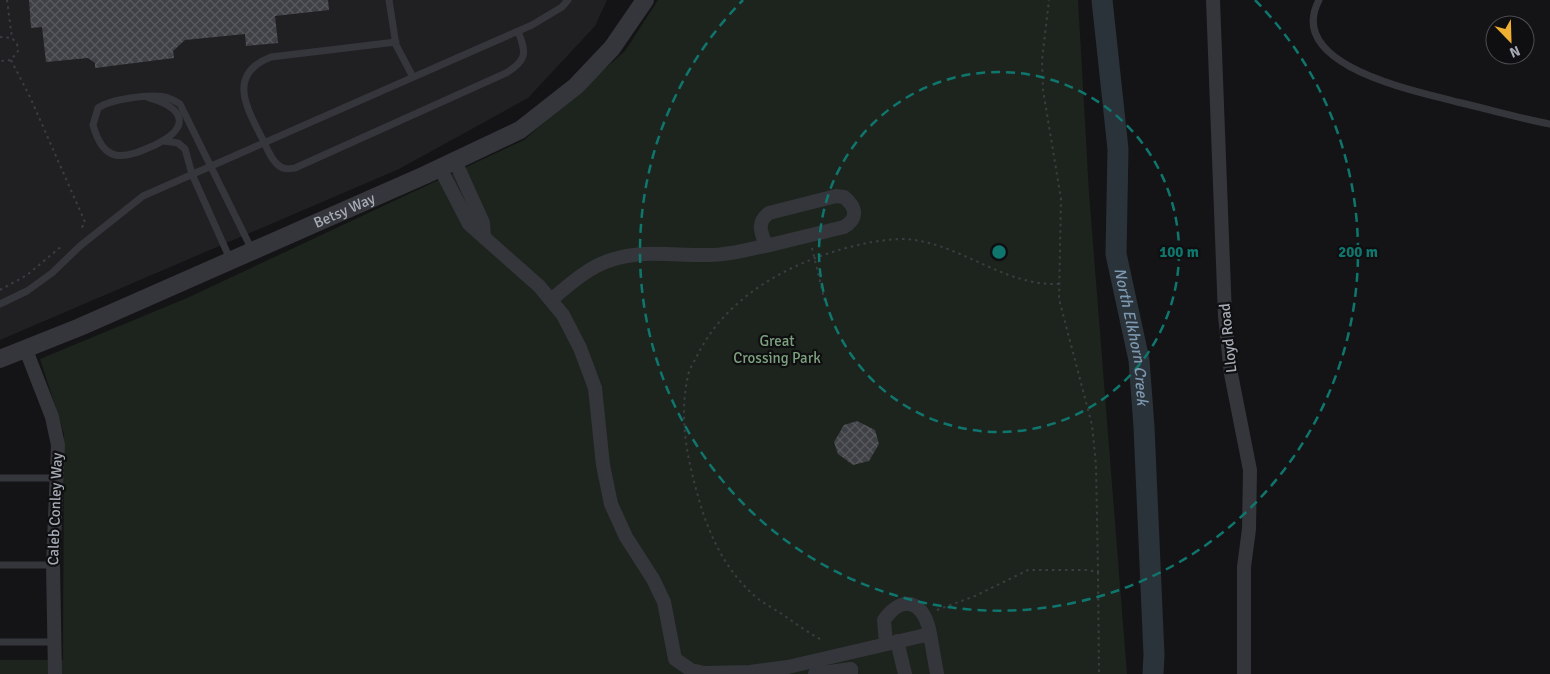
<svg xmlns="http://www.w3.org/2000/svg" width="1550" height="674" viewBox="0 0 1550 674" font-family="Signika,sans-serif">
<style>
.built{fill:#202023}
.green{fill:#1d241d}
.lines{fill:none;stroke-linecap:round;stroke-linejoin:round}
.river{stroke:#2b333a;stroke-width:21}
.building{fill:url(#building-cross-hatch)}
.path{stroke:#3b3d42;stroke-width:2;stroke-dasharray:2.5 4;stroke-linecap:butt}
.service{stroke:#35363b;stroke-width:7}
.minor{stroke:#35363b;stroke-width:14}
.tertiary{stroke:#35363b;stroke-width:18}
.ring{fill:none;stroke:#0f766e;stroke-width:2.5;stroke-dasharray:9 6}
.labels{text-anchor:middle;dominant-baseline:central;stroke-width:4.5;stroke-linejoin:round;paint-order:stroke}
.street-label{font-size:15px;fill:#a6abb6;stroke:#0f0f11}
.park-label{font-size:15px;fill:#7da17f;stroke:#0f0f11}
.water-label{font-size:16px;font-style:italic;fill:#7d99b1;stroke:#0f0f11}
.centre{fill:#0f766e;stroke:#0f0f11;stroke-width:2.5}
.ring-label{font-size:15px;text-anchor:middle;font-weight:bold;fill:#0f766e;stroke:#0f0f11;stroke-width:4.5;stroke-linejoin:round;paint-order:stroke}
</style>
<defs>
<pattern id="building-cross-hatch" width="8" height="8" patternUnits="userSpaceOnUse" patternTransform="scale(1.25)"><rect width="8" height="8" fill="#404146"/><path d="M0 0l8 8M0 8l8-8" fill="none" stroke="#595a5e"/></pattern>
</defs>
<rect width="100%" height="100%" fill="#141416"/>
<!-- built -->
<path class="built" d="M0 0H607L595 26 528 98 399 169 0 340Z"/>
<!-- green -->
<path class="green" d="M658 0H1078L1089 193 1127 674H0V660H63L64 434 40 359 187 298 524 140 625 51Z"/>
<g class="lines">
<!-- river -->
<path class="river" id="s1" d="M1102 0 1118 149 1116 254 1139 360 1144 427 1154 655 1153 674"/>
</g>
<!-- building -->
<path class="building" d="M29 0H328L329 10 275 16 278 43 246 46 245 34 185 40 173 51 174 58 95 68V63L88 58 46 62 42 27 31 28Z
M857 421 875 430 879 444 869 461 853 465 838 454 834 442 844 425Z"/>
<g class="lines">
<!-- path -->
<path class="path" d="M7 0 12 38
M0 37 12 38 17 44 18 51 11 60 0 61
M11 60 30 97 85 222 80 231
M812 248 825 302
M0 290 27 275 63 245
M1098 572 1099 674
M937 610 975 596 1028 570H1086L1098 572 1096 465 1092 425 1059 299 1061 199 1043 90 1042 60 1049 0
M820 639C807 632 795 623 782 614 774 609 765 604 757 598 721 567 705 526 694 481 685 448 680 410 688 376 689 369 694 362 697 356 728 292 800 257 867 243 883 240 904 237 920 241 968 250 1008 286 1059 284"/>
<!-- service -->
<path class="service" d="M389 0 396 45 413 77
M1319 0C1284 66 1417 91 1457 102 1488 109 1519 118 1550 124
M396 42 271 57C227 74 246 107 262 138 266 146 270 158 277 164 283 170 288 169 295 168L506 73C528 60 526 52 518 31
M149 98C184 108 192 127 155 145 124 159 104 165 93 125L98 108C111 99 149 94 165 97 170 98 175 101 180 104L252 250
M164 141 178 143 185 149 192 174 230 259
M0 304 27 291 52 273 80 246 143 196 532 25 562 7 568 0
M0 478H56
M0 565H53
M0 642H54"/>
<!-- minor -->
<path class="minor" d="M1213 0 1225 316 1231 374 1250 470 1249 529 1244 567V674
M455 161 483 223 484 237
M440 168 469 224 539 286 563 315 580 348 595 388 603 465 611 504 626 537 653 579 664 602 675 659 691 670 704 673 750 672 788 667 930 634 937 674
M551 300C569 285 588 267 611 260 644 249 676 256 710 255 731 255 753 248 774 244L844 227C859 218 856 207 844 197L836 196 769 213C756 223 761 232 766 246
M26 350 52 417 58 445 53 565 55 674
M897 641 905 674
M886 644 884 620C904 592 925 603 930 634
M815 674 851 669V674"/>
<!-- tertiary -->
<path class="tertiary" id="s2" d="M0 359 80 327 425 175 520 130 576 86 612 48 645 0"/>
</g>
<!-- distance rings -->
<g class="ring">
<circle cx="999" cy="252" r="180"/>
<path d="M1255 0A359 359 0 1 1 743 0"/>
</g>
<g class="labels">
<!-- street labels -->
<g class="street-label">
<text stroke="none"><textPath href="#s2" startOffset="375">Betsy Way</textPath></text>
<text transform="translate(1228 338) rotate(-96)">Lloyd Road</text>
<text transform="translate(55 509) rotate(-88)">Caleb Conley Way</text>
</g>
<!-- park labels -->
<g class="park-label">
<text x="777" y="341">Great<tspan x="777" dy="17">Crossing Park</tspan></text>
</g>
<!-- water labels -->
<g class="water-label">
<text stroke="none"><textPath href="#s1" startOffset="339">North Elkhorn Creek</textPath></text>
</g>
</g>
<circle cx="999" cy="252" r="8" class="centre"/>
<g class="ring-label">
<text x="1179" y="257">100 m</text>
<text x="1358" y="257">200 m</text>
</g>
<!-- north arrow -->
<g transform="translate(1510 40) rotate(157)"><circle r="24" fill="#0f0f11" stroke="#4b4d53"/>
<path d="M0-4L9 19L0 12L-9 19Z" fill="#f0af32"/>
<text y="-8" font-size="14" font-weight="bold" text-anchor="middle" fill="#a6abb6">N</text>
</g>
</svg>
